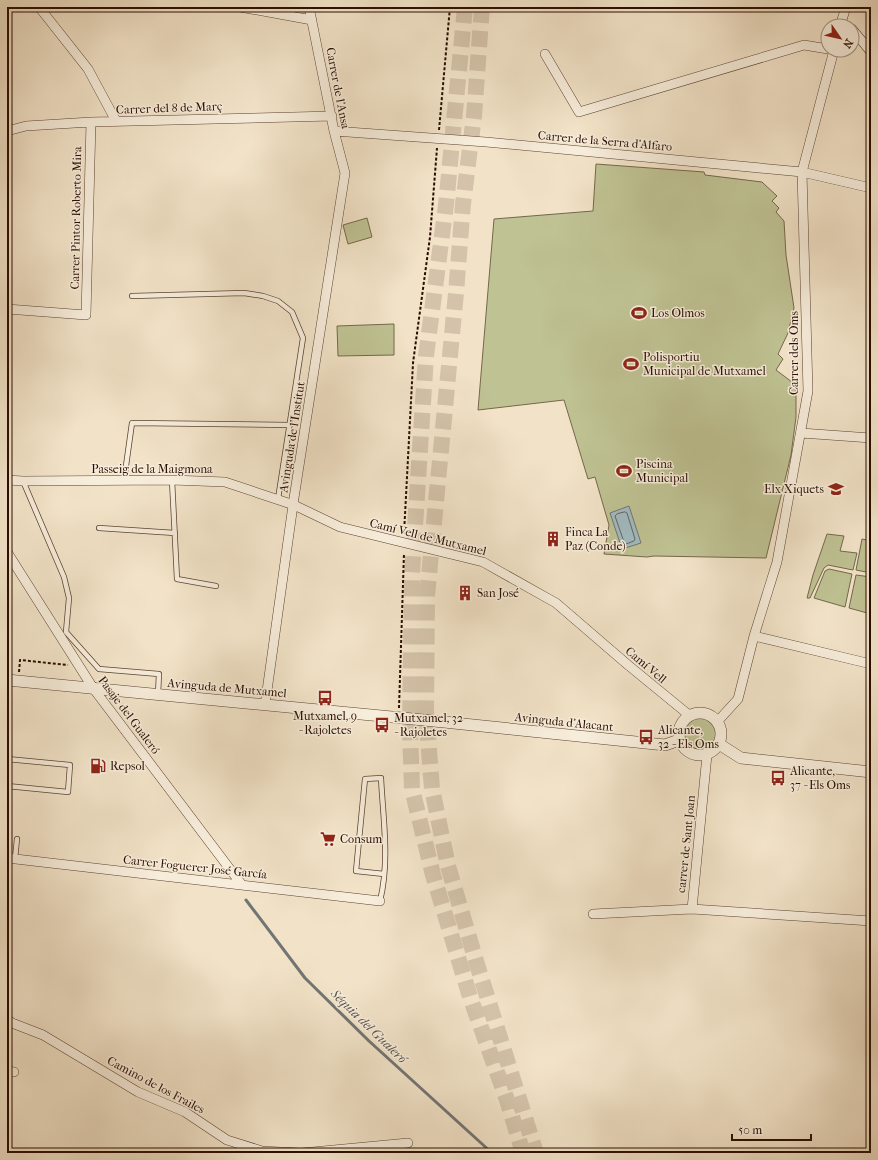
<svg xmlns="http://www.w3.org/2000/svg" width="878" height="1160" viewBox="0 0 878 1160" font-family="'IM FELL French Canon',serif">
<style>
.green{fill:#bfc293;stroke:#74684a}
.water{fill:#a1bbc1;stroke:#717574}
.lines{fill:none;stroke-linecap:round;stroke-linejoin:round}
.shore{stroke:#666461;stroke-width:1}
.stream{stroke:#717574;stroke-width:3}
.motorway-tunnel{stroke:#d4c3aa;stroke-width:16;stroke-dasharray:16 8;stroke-linecap:butt}
.service-casing{stroke:#5c4233;stroke-width:6}
.minor-casing{stroke:#5c4233;stroke-width:10}
.tertiary-casing{stroke:#5c4233;stroke-width:12}
.path{stroke:#2a0d01;stroke-width:2;stroke-dasharray:3 2;stroke-linecap:butt}
.service{stroke:#f7eddb;stroke-width:4.5}
.minor{stroke:#f7eddb;stroke-width:9}
.tertiary{stroke:#f7eddb;stroke-width:11}
.labels{text-anchor:middle;dominant-baseline:central;stroke-width:3;stroke-linejoin:round;paint-order:stroke}
.street-label{font-size:12px;fill:#2a0d01;stroke:#f7eddb}
.poi-label{font-size:12px;fill:#2a0d01;stroke:#f7eddb;text-anchor:start}
.water-label{font-size:13px;font-style:italic;fill:#5a534e;stroke:#f7eddb}
</style>
<rect width="100%" height="100%" fill="#f2e3c8"/>
<filter id="stains"><feTurbulence type="fractalNoise" baseFrequency=".005" numOctaves="4"/><feColorMatrix values="0 0 0 0 .2 0 0 0 0 .09 0 0 0 0 .02 0 0 0 .5 -.17"/></filter>
<radialGradient id="worn" r=".72"><stop offset=".6" stop-color="#630" stop-opacity="0"/><stop offset="1" stop-color="#630" stop-opacity=".3"/></radialGradient>
<!-- green -->
<path class="green" d="M596 164 704 172 705 175 762 182 777 196 772 201 779 208 776 212 784 221 786 255 794 308 788 333 778 354 783 359 776 370 796 385V417L791 455 766 558 654 556 647 557 604 554 609 525 595 477 588 479 564 400 478 410 494 219 593 211Z
M367 218 372 237 348 244 343 225Z
M394 324V355L338 356 337 326Z
M827 534 844 536 840 551 857 553 853 570 828 565 824 568 810 598H807L813 575Z
M862 539 871 541V551L868 568 871 569V573L856 570Z
M829 569 852 574 845 607 814 598 825 571Z
M856 575 871 577V614L849 608Z
M683 734a17 17 0 1 1 34 0a17 17 0 1 1-34 0Z"/>
<!-- water -->
<path class="water" d="M629 506 641 543 622 549 610 513Z"/>
<g class="lines">
<!-- shore -->
<path class="shore" d="M625 512 627 513 635 539 634 541 626 544 624 542 615 516 617 514Z"/>
<!-- stream -->
<path class="stream" d="M246 900 305 978 369 1041 492 1153"/>
<!-- motorway-tunnel -->
<path class="motorway-tunnel" d="M465 7 446 205 426 356 412 573 410 731 412 789 433 875 470 997 507 1100 523 1153
M482 7 474 116 463 204 456 293 427 596 426 711 432 789 448 866 476 961 536 1153"/>
<defs>
<path id="service" d="M132 296 244 293 263 296 278 301 292 312 303 338 278 499
M124 480 132 423 290 425
M172 480 177 579 216 586
M23 481 64 577 69 598 66 632 99 669 159 674 158 694
M99 528 175 533
M7 759 70 765 68 792 7 786
M15 859 17 839
M380 901C390 861 383 818 381 778L365 779 356 871 384 874"/>
<path id="minor" d="M39 7 88 69 116 121
M240 7 312 20
M840 26 846 7
M852 29 871 52
M545 54 579 112 804 45 828 49
M7 131 26 126 91 122 332 116
M334 131 486 142 802 172 871 188
M7 309 86 315 91 122
M801 433 871 438
M7 480 23 481 172 480 225 482 294 505 340 527 483 562 556 603 628 665 689 715
M7 552 93 688 242 885
M754 636 871 664
M265 705 294 498 345 173 334 131 309 7
M717 722 738 699 754 636 777 562 808 391 802 172 834 50
M7 858 380 901
M692 909 871 921
M593 914 692 909 707 755
M7 1019 12 1023 43 1035 138 1092 185 1112 227 1140 262 1151 299 1153
M7 1071 14 1072
M302 1153 408 1143"/>
<path id="tertiary" d="M7 680 444 722 665 745 679 740
M679 734a21 21 0 1 1 42 0a21 21 0 1 1-42 0Z
M719 744 741 758 871 772"/>
</defs>
<!-- service casing -->
<use href="#service" class="service-casing"/>
<!-- minor casing -->
<use href="#minor" class="minor-casing"/>
<!-- tertiary casing -->
<use href="#tertiary" class="tertiary-casing"/>
<!-- path -->
<path class="path" d="M439 130 450 7
M404 534 413 363 430 237 437 148
M19 672 20 660 68 665
M399 708 404 553"/>
<!-- service -->
<use href="#service" class="service"/>
<!-- minor -->
<use href="#minor" class="minor"/>
<!-- tertiary -->
<use href="#tertiary" class="tertiary"/>
</g>
<!-- icons -->
<defs>
<symbol id="stadium-bare" viewBox="-9 -9 18 18"><path d="M0-5a6.5 5 0 1 0 0 10a6.5 5 0 1 0 0-10ZM-3.5-1.8h7v3.6h-7Z" fill="#8f2418" stroke="#f7eddb" stroke-width="2.5" paint-order="stroke"/></symbol>
<symbol id="school-bare" viewBox="-9 -9 18 18"><path d="M0-5L7-2L0 1L-7-2ZM-4 1L0 2.5L4 1V4Q0 6-4 4Z" fill="#8f2418" stroke="#f7eddb" stroke-width="2.5" paint-order="stroke"/></symbol>
<symbol id="building-bare" viewBox="-9 -9 18 18"><path d="M-4-6H4V6H1V3H-1V6H-4ZM-2.5-4.3h1.7v1.8h-1.7ZM.8-4.3h1.7v1.8H.8ZM-2.5-1h1.7V.8h-1.7ZM.8-1h1.7V.8H.8Z" fill="#8f2418" stroke="#f7eddb" stroke-width="2.5" paint-order="stroke"/></symbol>
<symbol id="bus-bare" viewBox="-9 -9 18 18"><path d="M-5-6H5V4H4V6H2V4H-2V6H-4V4H-5ZM-3.5-4V0h7V-4ZM-3.5 1.2v1.5H-2V1.2ZM2 1.2v1.5H3.5V1.2Z" fill="#8f2418" stroke="#f7eddb" stroke-width="2.5" paint-order="stroke"/></symbol>
<symbol id="fuel-bare" viewBox="-9 -9 18 18"><path d="M-5.5-6h7V0h2V4h1.3V-2.5L3-4.5l.8-.8L6-3V5H2.5V1h-1V6h-7ZM-4.2-4.7v3.2H.2V-4.7Z" fill="#8f2418" stroke="#f7eddb" stroke-width="2.5" paint-order="stroke"/></symbol>
<symbol id="supermarket-bare" viewBox="-9 -9 18 18"><path d="M-6-5.5h2.5l.6 2H6L4.5 2H-2.5L-4.4-4H-6ZM-1.5 3.2a1.3 1.3 0 1 0 .1 0ZM3 3.2a1.3 1.3 0 1 0 .1 0Z" fill="#8f2418" stroke="#f7eddb" stroke-width="2.5" paint-order="stroke"/></symbol>
</defs>
<g fill-rule="evenodd">
<use href="#stadium-bare" x="628" y="302" width="22" height="22"/>
<use href="#stadium-bare" x="620" y="353" width="22" height="22"/>
<use href="#stadium-bare" x="613" y="460" width="22" height="22"/>
<use href="#school-bare" x="825" y="478" width="22" height="22"/>
<use href="#building-bare" x="542" y="528" width="22" height="22"/>
<use href="#building-bare" x="454" y="582" width="22" height="22"/>
<use href="#bus-bare" x="314" y="687" width="22" height="22"/>
<use href="#bus-bare" x="371" y="714" width="22" height="22"/>
<use href="#bus-bare" x="635" y="726" width="22" height="22"/>
<use href="#fuel-bare" x="87" y="755" width="22" height="22"/>
<use href="#bus-bare" x="767" y="767" width="22" height="22"/>
<use href="#supermarket-bare" x="317" y="828" width="22" height="22"/>
</g>
<g class="labels">
<!-- street labels -->
<g class="street-label">
<text transform="translate(338 88) rotate(79)">Carrer de l'Ansa</text>
<text transform="translate(169 108) rotate(-2)">Carrer del 8 de Març</text>
<text transform="translate(605 141) rotate(5)">Carrer de la Serra d'Alfaro</text>
<text transform="translate(76 218) rotate(-89)">Carrer Pintor Roberto Mira</text>
<text transform="translate(794 353) rotate(-90)">Carrer dels Oms</text>
<text transform="translate(292 437) rotate(-81)">Avinguda de l'Institut</text>
<text x="152" y="469">Passeig de la Maigmona</text>
<text transform="translate(428 537) rotate(14)">Camí Vell de Mutxamel</text>
<text transform="translate(646 665) rotate(40)">Camí Vell</text>
<text transform="translate(227 688) rotate(5)">Avinguda de Mutxamel</text>
<text transform="translate(129 715) rotate(53)">Pasaje del Gualeró</text>
<text transform="translate(564 722) rotate(6)">Avinguda d'Alacant</text>
<text transform="translate(686 844) rotate(-84)">carrer de Sant Joan</text>
<text transform="translate(195 867) rotate(6)">Carrer Foguerer José García</text>
<text transform="translate(156 1085) rotate(28)">Camino de los Frailes</text>
</g>
<!-- poi labels -->
<g class="poi-label">
<text x="651" y="313">Los Olmos</text>
<text x="643" y="357">Polisportiu<tspan x="643" dy="14">Municipal de Mutxamel</tspan></text>
<text x="636" y="464">Piscina<tspan x="636" dy="14">Municipal</tspan></text>
<text x="824" y="489" text-anchor="end">Elx Xiquets</text>
<text x="565" y="532">Finca La<tspan x="565" dy="14">Paz (Conde)</tspan></text>
<text x="477" y="593">San José</text>
<text x="325" y="716" text-anchor="middle">Mutxamel, 9<tspan x="325" dy="14">- Rajoletes</tspan></text>
<text x="394" y="718">Mutxamel, 32<tspan x="394" dy="14">- Rajoletes</tspan></text>
<text x="658" y="730">Alicante,<tspan x="658" dy="14">32 - Els Oms</tspan></text>
<text x="110" y="766">Repsol</text>
<text x="790" y="771">Alicante,<tspan x="790" dy="14">37 - Els Oms</tspan></text>
<text x="340" y="839">Consum</text>
</g>
<!-- water labels -->
<g class="water-label">
<text transform="translate(369 1026) rotate(44)">Séquia del Gualeró</text>
</g>
</g>
<!-- margin -->
<rect width="878" height="1160" fill="none" stroke="#f2e3c8" stroke-width="24"/>
<rect x="8" y="8" width="862" height="1144" fill="none" stroke="#2a0d01" stroke-width="2"/>
<rect x="12" y="12" width="854" height="1136" fill="none" stroke="#2a0d01"/>
<!-- north arrow -->
<g transform="translate(840 38) rotate(124)"><circle r="19" fill="#f7eddb" stroke="#a59384"/>
<path d="M0-3L7 15L0 10L-7 15Z" fill="#8f2418"/>
<text y="-6" font-size="11" font-weight="bold" text-anchor="middle" fill="#2a0d01">N</text>
</g>
<!-- scale -->
<path d="M732 1134v6h79v-6" fill="none" stroke="#2a0d01" stroke-width="2"/>
<text x="738" y="1134" font-size="12" fill="#2a0d01" stroke="#f7eddb" stroke-width="3" paint-order="stroke">50 m</text>
<rect width="100%" height="100%" filter="url(#stains)"/>
<rect width="100%" height="100%" fill="url(#worn)"/>
</svg>
